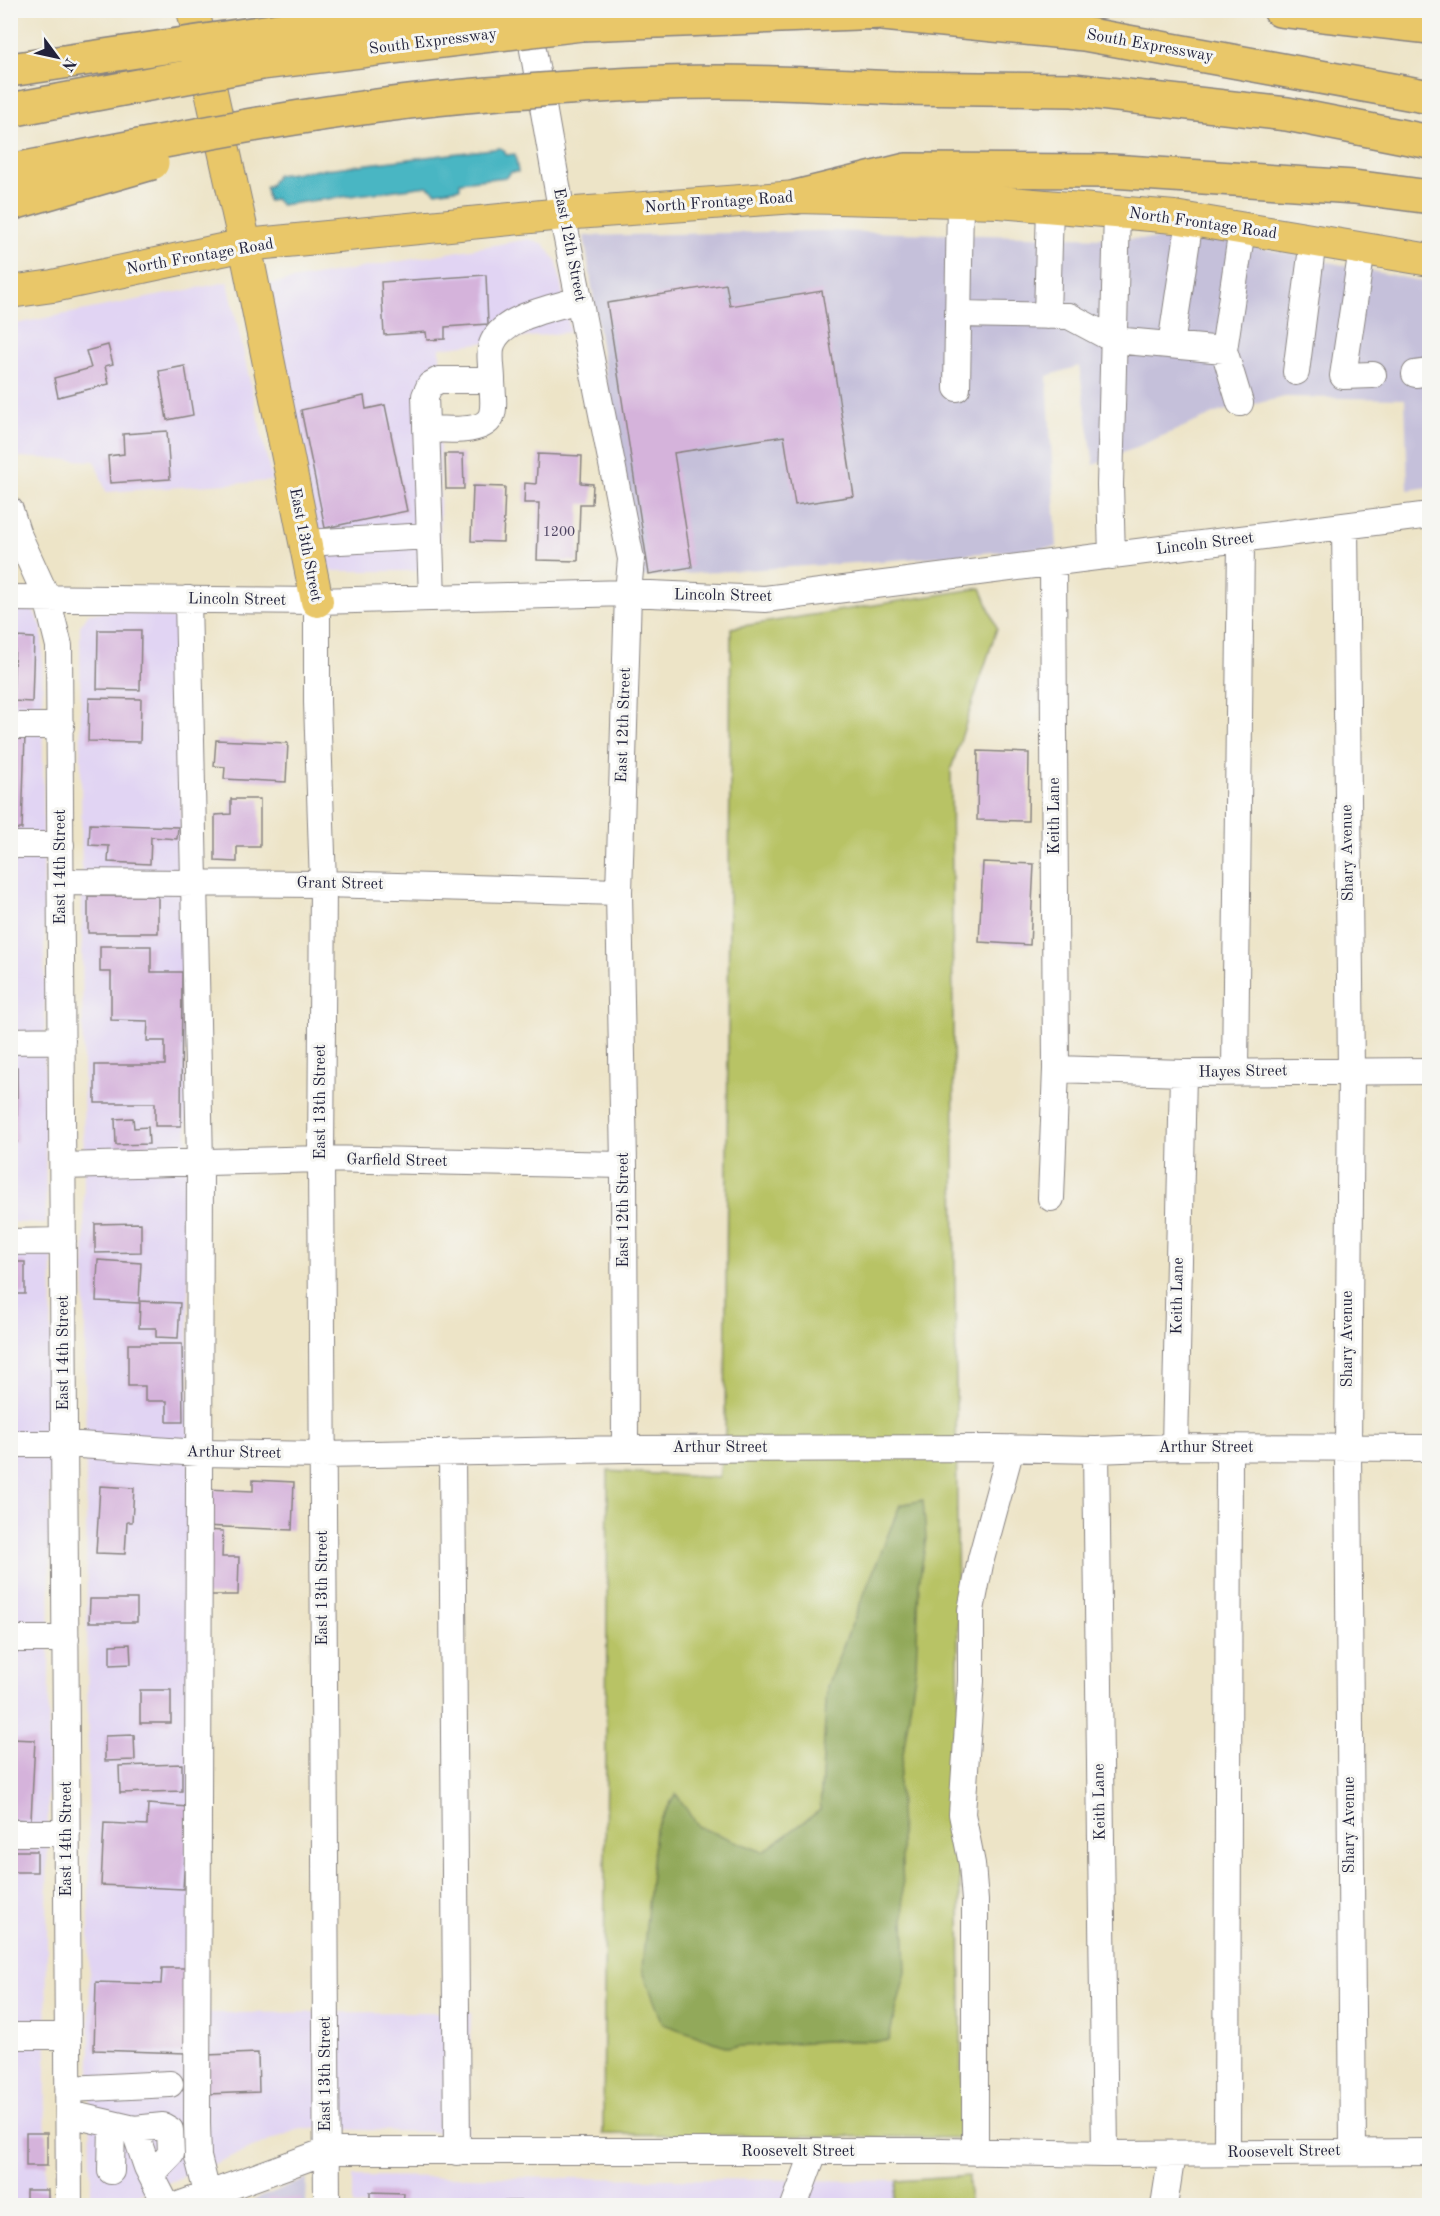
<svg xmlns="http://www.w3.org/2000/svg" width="1440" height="2216" viewBox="0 0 1440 2216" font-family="'Old Standard TT',serif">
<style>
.built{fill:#e1d4f3}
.industrial{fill:#c5c0da}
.green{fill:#b8c365;stroke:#6d7250;stroke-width:1.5}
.forest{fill:#92a95a;stroke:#5a664a;stroke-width:1.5}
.water{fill:#48b6c3;stroke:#356c7f;stroke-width:1.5}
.building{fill:#d5b3db}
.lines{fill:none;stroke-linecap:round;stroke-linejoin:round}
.minor-casing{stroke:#888381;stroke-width:28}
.major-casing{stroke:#888381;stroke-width:34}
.highway-casing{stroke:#888381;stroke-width:36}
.minor{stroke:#fff;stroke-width:26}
.major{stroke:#e9c769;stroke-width:32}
.highway{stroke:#e9c769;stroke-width:33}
.highway-bridge-casing{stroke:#888381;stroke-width:36;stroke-linecap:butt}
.highway-bridge{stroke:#e9c769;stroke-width:33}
.labels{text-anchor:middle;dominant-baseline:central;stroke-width:6;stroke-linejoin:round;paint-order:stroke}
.number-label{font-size:14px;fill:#4f4663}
.street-label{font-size:16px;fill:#22223b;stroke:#f6f6f2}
</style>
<rect width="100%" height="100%" fill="#f6f6f2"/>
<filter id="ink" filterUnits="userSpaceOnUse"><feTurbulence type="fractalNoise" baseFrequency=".0167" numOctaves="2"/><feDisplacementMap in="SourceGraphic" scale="12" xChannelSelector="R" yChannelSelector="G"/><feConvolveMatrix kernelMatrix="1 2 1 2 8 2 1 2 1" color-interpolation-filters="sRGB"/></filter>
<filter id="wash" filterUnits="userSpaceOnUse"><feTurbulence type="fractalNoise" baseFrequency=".008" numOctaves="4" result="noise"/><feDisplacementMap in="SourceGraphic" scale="24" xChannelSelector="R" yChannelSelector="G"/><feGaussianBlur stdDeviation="1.35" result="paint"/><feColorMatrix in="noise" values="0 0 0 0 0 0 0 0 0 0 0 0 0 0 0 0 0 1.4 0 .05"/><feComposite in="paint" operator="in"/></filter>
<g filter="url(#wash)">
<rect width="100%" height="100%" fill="#ede4c7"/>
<!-- built -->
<path class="built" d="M529 239 544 244 557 262 570 332 440 348V571H325L269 284Z
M228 282 272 481 106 492 95 461 17 457 10 403V325Z
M32 608 42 627 46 1224 11 1222 10 611Z
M119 611 178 619 188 1213 192 2013 471 2012 467 2133 301 2128 114 2205 91 2200 80 626 89 613Z
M10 1255H52L45 2206 10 2205Z
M353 2176 897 2181 893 2206H353Z"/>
<!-- industrial -->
<path class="industrial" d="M821 231 1228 241 1429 283V487L1408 490 1405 399 1285 397 1219 412 1094 465 1079 366 1047 376 1057 547 868 562 637 577 584 236Z
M307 2179 306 2205H241Z"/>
<!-- green -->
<path class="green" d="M981 588 997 628 951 769 962 2138 603 2134 608 1471 719 1478 725 1432 731 628Z
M969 2176V2205H893L897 2181Z"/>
<!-- forest -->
<path class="forest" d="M923 1500 926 1538 919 1584 916 1667 899 1781 906 1972 888 2041H826L728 2047 663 2024 642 1969 655 1829 676 1794 699 1827 763 1852 820 1810 827 1686 900 1505Z"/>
<!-- water -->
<path class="water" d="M500 148 504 150 506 155 515 154 518 172H511L507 177 460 182V188L436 192 427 186 281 205 275 199 268 201 266 187 269 186 277 175Z"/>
<g id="blocks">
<!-- building -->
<path class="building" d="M486 275 488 324 445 327V339L427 340 426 332 384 335 381 282Z
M726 284 730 306 822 291 854 496 795 505 784 436 674 453 692 567 649 574 607 303Z
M108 345 113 364 105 366 109 384 58 397 54 378 91 368 86 351Z
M185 366 193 415 167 420 159 371Z
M364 396 366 409 385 405 407 511 325 528 301 410Z
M167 431 170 479 110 483 108 456 124 454 123 434Z
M445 454H463L464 489H446Z
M538 454 582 456 581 483 593 484 592 504H580L578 561 537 560 539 503H524L525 483 536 484Z
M473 486 505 487 503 542 471 541Z
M98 630H141L140 690 97 689Z
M15 637 34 638 32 702 13 701Z
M89 698 141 699 140 742 88 741Z
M10 735H25L22 829H10Z
M216 740 288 743 286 782 224 779 225 767 214 766Z
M978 751 1029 753 1028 821 977 820Z
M231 799H260V847H237V862L215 861V815L231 814Z
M90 824 178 827 177 839 151 837 150 864 108 862 109 846 89 845Z
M983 862 1034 864 1030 945 979 942Z
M88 896H158V933H88Z
M100 946H151V972H182L181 1126H155V1103H95V1065H165V1041H147L148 1021 111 1020V972H100Z
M10 1067H17V1142H10Z
M133 1118 134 1128 148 1127 149 1144 116 1145 115 1119Z
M141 1223V1252L95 1253V1224Z
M98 1260 141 1263 139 1301 180 1303 178 1338 156 1337V1328H139L140 1303 96 1301Z
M10 1262H25V1294H10Z
M128 1344H182L183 1422H167V1401H145V1386H128Z
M253 1480 294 1482 292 1530 203 1526 205 1489 253 1491Z
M100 1486 134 1488 132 1522H127L125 1554 96 1553Z
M205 1530 223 1531 222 1557H239L238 1595H203Z
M90 1599H137V1622H89Z
M130 1644 131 1664 110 1665V1645Z
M140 1690H171V1723H140Z
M134 1735 135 1760 105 1761V1736Z
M10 1739 35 1740 31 1820 10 1819Z
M182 1764V1791L120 1793 119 1766Z
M148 1804 188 1807 183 1889 101 1885 104 1823 147 1825Z
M10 1851H37V1872H10Z
M162 1968H189L186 2053 94 2050 96 1982 161 1984Z
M258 2053 259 2092 207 2094 206 2055Z
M26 2133H47V2166H26Z
M26 2190H48V2206H26Z
M370 2192 404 2193 403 2206H370Z
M268 2198H301V2206H268Z
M639 2200V2206H435V2202Z"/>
</g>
</g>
<g filter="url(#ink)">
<use href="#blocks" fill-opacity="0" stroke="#888381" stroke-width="1.5"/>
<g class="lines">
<defs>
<path id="minor" d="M526 10 562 214 631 559 628 593 619 892 624 1165 625 1449
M1362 249 1343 376 1373 375
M958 314 1069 316 1114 340 1224 350 1242 229
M1047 316 1050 206
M1171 345 1190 220
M1224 350 1240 403
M1296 372 1313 240
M1415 374 1430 372
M957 388 960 201
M426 429C443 429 486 435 492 414 495 404 492 390 492 380
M10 510 17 532 47 598 59 646 69 2206
M1345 526 1351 1070 1348 1449 1353 2152
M305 543 429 536
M1112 556 1110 485 1117 212
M10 598 317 601 628 593 765 599 1430 515
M432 598 425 396 430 385 439 380H492C492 369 488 352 493 342 505 316 553 308 579 300
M188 599 200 1163 197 2123 198 2157 207 2193
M317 601V702L323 884 321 1159 327 2206
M10 726H61
M10 845H61
M62 882 323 884 619 892
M10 1041 62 1040
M1056 1069 1183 1073 1430 1071
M1235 1072 1241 539
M63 1166 321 1159 624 1165
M1051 1198 1056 1069 1053 564
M10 1242 63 1241
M10 1444H65L199 1453 322 1455 625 1449 995 1448 1096 1450 1175 1447 1430 1448
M1175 1447 1183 1073
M1096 1450 1105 2154
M452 1452 457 2152
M10 1639H66
M10 1833H67
M10 2036H68
M69 2089 170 2084
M69 2114 134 2129 147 2167 167 2206
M134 2129 163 2126 170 2130 171 2154 151 2175
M975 2152V1901L972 1864 962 1814 971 1681V1610L981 1559 1011 1448
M1227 2153 1229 1448
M111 2171 112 2124
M176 2206 327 2151H940L1105 2154 1430 2152
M794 2206 814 2152
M1164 2206 1172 2154"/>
<path id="major" d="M193 10 245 245 317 601
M10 292 53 286 245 245 562 214 796 197 999 202 1174 217 1430 260"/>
<path id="highway" d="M1280 10 1430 27
M853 11 1084 34 1430 97
M895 88 1073 90 1287 114 1430 142
M796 197 906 170 1111 171 1354 187 1430 197"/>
</defs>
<!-- minor casing -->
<use href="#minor" class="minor-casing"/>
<!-- major casing -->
<use href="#major" class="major-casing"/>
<!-- highway casing -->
<use href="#highway" class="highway-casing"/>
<!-- minor -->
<use href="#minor" class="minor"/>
<!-- major -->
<use href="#major" class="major"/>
<!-- highway -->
<use href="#highway" class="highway"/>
<defs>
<path id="highway-bridge" d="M10 70 339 21 479 10
M10 110 262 63 582 24 883 12
M10 171C168 140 328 107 488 94 565 88 642 82 719 82 777 82 836 85 895 88
M10 204 152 163"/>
</defs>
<!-- highway-bridge casing -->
<use href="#highway-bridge" class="highway-bridge-casing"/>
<!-- highway-bridge -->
<use href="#highway-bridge" class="highway-bridge"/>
</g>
</g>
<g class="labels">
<!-- number labels -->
<g class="number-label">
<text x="559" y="532">1200</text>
</g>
<!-- street labels -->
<g class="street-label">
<text transform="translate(433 42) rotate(-7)">South Expressway</text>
<text transform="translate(1150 46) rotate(10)">South Expressway</text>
<text transform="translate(719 203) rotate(-4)">North Frontage Road</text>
<text transform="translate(1203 224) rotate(8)">North Frontage Road</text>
<text transform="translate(569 245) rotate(79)">East 12th Street</text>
<text transform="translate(200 257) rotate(-10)">North Frontage Road</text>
<text transform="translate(1205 544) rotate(-7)">Lincoln Street</text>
<text transform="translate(305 545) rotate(79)">East 13th Street</text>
<text transform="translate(723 596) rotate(1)">Lincoln Street</text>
<text transform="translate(237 600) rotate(1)">Lincoln Street</text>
<text transform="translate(624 725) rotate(-88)">East 12th Street</text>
<text transform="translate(1055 816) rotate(-90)">Keith Lane</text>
<text transform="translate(1348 853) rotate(-91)">Shary Avenue</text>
<text transform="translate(61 867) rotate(-90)">East 14th Street</text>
<text transform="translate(340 884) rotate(1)">Grant Street</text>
<text transform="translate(1243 1072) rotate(-1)">Hayes Street</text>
<text transform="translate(321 1102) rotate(-90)">East 13th Street</text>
<text transform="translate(397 1161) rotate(1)">Garfield Street</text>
<text transform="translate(624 1210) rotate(-90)">East 12th Street</text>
<text transform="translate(1178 1296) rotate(-89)">Keith Lane</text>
<text transform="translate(1348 1339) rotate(-90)">Shary Avenue</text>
<text transform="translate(64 1353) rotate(-90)">East 14th Street</text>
<text x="720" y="1448">Arthur Street</text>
<text x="1206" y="1448">Arthur Street</text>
<text transform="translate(234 1453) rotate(1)">Arthur Street</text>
<text transform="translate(323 1588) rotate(-90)">East 13th Street</text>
<text transform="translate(1100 1802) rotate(-91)">Keith Lane</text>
<text transform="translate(1350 1825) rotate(-90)">Shary Avenue</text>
<text transform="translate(67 1839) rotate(-90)">East 14th Street</text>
<text transform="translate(326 2074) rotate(-90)">East 13th Street</text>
<text x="798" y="2152">Roosevelt Street</text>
<text transform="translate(1284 2152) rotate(-1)">Roosevelt Street</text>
</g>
</g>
<!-- margin -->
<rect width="1440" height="2216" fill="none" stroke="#f6f6f2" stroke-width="36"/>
<!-- north arrow -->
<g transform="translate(57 57) rotate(123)" stroke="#f6f6f2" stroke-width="4.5" paint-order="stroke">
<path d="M0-4.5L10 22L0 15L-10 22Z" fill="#22223b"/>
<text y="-9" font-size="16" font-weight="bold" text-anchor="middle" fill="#22223b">N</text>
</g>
</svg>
